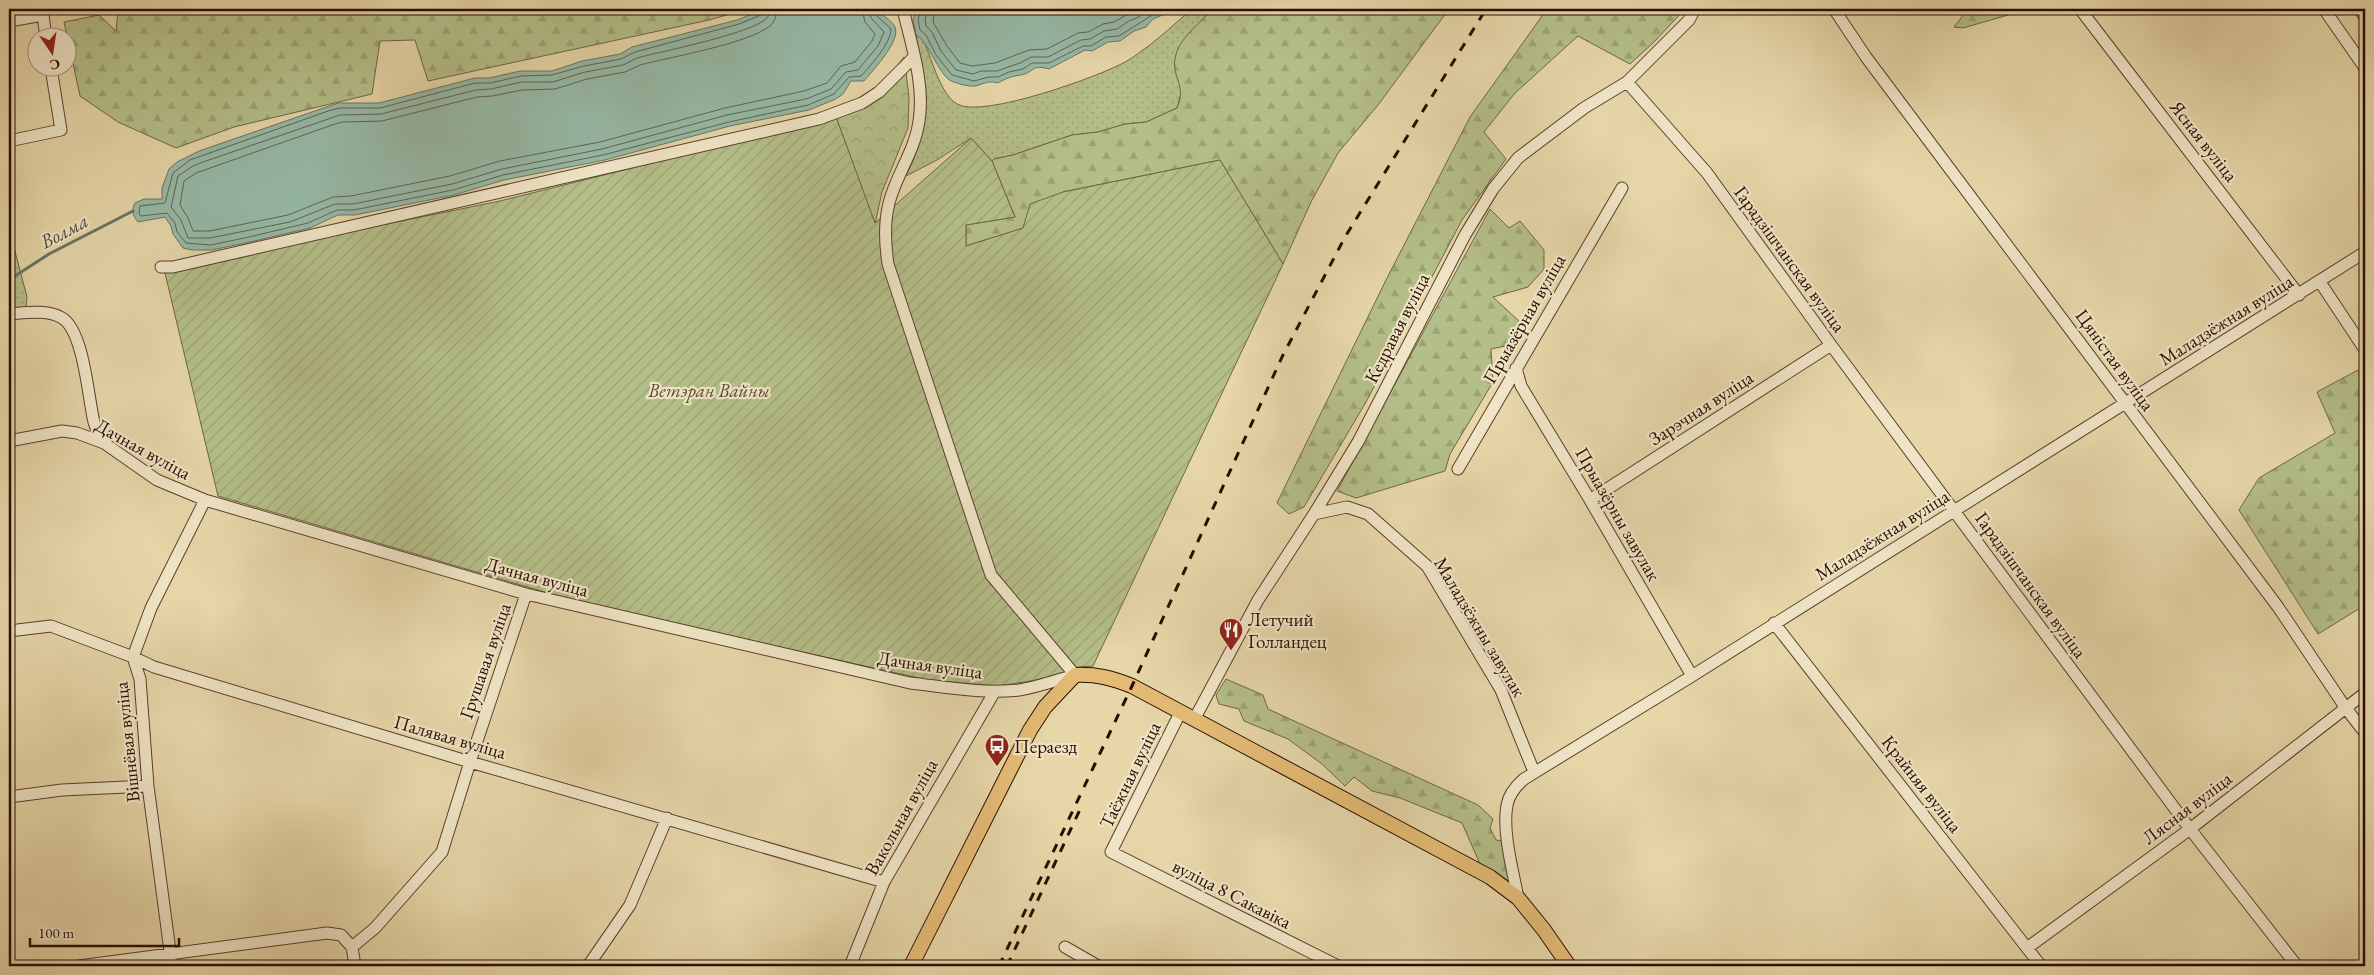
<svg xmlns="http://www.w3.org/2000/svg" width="2374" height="975" viewBox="0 0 2374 975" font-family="'EB Garamond',serif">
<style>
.grass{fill:url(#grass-dots);stroke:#6f6544}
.forest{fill:url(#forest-firs);stroke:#6f6544}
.park{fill:url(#park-crowns);stroke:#6f6544}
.garden{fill:url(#garden-furrows);stroke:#6f6544}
.water{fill:#96b9a6;stroke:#6b7464}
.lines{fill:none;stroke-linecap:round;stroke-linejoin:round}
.shore{stroke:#606253;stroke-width:1}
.stream{stroke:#6b7464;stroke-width:3}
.minor-casing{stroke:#593e2a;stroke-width:13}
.major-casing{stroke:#2a0c00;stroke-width:16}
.minor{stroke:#efe4c6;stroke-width:11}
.major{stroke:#e3bb74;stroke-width:14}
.rail{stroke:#2a0c00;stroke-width:3;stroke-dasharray:9 9;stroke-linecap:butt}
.labels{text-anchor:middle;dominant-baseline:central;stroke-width:4.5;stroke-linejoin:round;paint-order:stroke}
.street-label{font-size:19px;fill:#2a0c00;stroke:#efe4c6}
.park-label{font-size:19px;font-style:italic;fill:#5a4a30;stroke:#efe4c6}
.poi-label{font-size:19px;fill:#2a0c00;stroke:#efe4c6;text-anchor:start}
.water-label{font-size:20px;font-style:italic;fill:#50493a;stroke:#efe4c6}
</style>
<defs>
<pattern id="grass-dots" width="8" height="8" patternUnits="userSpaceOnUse" patternTransform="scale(1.25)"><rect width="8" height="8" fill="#b4be88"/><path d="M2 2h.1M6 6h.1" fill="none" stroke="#9ba274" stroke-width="1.8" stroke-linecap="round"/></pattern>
<pattern id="forest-firs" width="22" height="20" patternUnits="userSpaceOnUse" patternTransform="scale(1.25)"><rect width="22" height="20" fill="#b4be88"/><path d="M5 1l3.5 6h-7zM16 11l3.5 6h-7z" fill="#9ba274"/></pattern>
<pattern id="park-crowns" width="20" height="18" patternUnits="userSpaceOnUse" patternTransform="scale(1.25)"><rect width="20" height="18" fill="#b4be88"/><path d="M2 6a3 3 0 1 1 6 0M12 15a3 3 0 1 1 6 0" fill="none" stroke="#9ba274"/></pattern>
<pattern id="garden-furrows" width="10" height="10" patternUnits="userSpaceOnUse" patternTransform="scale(1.25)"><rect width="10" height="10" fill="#b4be88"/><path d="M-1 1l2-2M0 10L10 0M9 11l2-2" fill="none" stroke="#9ba274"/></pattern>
</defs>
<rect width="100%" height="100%" fill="#e6d6a8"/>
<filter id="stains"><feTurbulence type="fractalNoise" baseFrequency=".004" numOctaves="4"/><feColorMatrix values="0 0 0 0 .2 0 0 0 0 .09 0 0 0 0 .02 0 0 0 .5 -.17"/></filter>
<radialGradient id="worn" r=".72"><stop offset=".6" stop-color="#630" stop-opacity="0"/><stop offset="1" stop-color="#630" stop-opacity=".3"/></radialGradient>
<!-- grass -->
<path class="grass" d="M1192 9H1212L1184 40 1176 71 1182 90 1177 108 1146 122 1125 124 1098 132 1072 135 1013 155 994 159 992 161 971 138 937 160 906 176C933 120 925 93 916 35L922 37C931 55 939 93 957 104 982 119 1101 76 1127 61 1151 46 1171 27 1192 9Z
M9 235 11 236 27 297 26 307 9 309Z"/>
<!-- forest -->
<path class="forest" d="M129 9H748L709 20 428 81 415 40 380 41 372 94 234 127 176 148 118 122 80 96 64 22 99 15 116 31 118 11Z
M1212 9H1449L1378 105 1338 153 1311 202 1283 264 1220 160 1063 192 1024 228 966 246V225L1015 217 992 161 994 159 1013 155 1072 135 1098 132 1125 124 1146 122 1177 108C1187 85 1172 79 1175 59 1178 38 1200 24 1212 9Z
M1547 9H1685L1654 42 1630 64 1578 36 1515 93 1484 132 1506 159 1462 220 1366 402 1304 507 1289 514 1277 503 1386 280 1470 117Z
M1963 9H2029L1963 28 1954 27 1964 14Z
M2352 9H2365V29Z
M1490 209 1509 228 1520 221 1544 250V269L1528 287 1493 297 1521 323 1519 343 1491 349 1493 382 1450 454 1445 471 1356 498 1337 491Z
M2358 370 2365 384V605L2318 634 2239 510 2259 478 2335 433 2317 392Z
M1226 679 1263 695 1268 709 1478 805 1493 819 1490 828 1496 840 1503 841 1509 882 1480 864 1462 823 1400 798 1372 791 1354 777 1345 786 1322 764 1288 739 1244 721 1239 709 1219 704 1216 695Z"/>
<!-- park -->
<path class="park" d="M904 57 909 97 908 128 882 192 875 224 836 117C862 104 887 81 904 57Z"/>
<!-- garden -->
<path class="garden" d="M836 117 875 223 971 138 992 161 1015 217 966 225V246L1023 228 1030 204 1063 192 1220 160 1283 264 1093 666 1079 667 1043 679 999 686 928 680 582 603 218 496 165 273 313 239 500 201Z"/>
<!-- water -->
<path class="water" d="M764 9H881V13C885 17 893 22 895 27 901 41 873 70 864 81H851L843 94 836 99 809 110 730 126 605 160 504 180 454 195 355 215H338L310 228 250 242 212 250H192L183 248 173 234 171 226 165 217 138 222C133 216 131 210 135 203L144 199H162V188L169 169 177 162 199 151 338 103H379L475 78H489L520 71H552L582 61 620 54 632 47 737 20Z
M917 9H1177L1153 19 1146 27 1134 31 1120 41 1108 42 1092 51 1085 50 1049 69C1031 64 1035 72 1021 75 1013 76 1006 78 998 83 988 80 984 84 975 86 969 87 953 83 948 79 937 69 926 39 916 35L913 19Z"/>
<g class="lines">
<!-- shore -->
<path class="shore" d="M763 9 761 15 739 24 635 52 621 59 584 66 552 75 521 76 490 83H475L380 108H340L328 111 190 160 173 173 165 203 140 206 139 214 141 216 167 213 175 223 177 232 186 243 211 245 249 237 308 223 337 210H354L453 190 503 175 603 155 729 122 808 105 834 94 849 77 861 76C871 65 891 43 891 29L877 16 876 9
M770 9C770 13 769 16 766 19 749 34 663 51 637 58L623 65 585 72 553 82H521L491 89 476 90 381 114 340 115 203 162 193 166 178 176 171 207 181 220 188 238H210L290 222 335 204H353L452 184 502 169 602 149 727 115 806 99 831 89 846 72 858 70 878 46 884 32 871 18 870 9
M777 9C777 15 775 21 770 26 747 44 670 57 640 65L625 72 587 79 555 89 522 90 492 96 477 97 382 121 342 122 332 125 196 173 184 181 180 205 188 218 193 231H210L288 215 333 197 351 196 450 176 500 161 600 142 725 108 804 91 827 83 841 66 855 62 872 41 875 34 865 22 862 9
M922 9 918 19 920 30 926 35 936 55 952 75 974 81 989 77H998L1009 72 1023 69 1032 63H1049L1083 46H1091L1106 37 1119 36 1162 9
M928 9 925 20 926 26 932 32 941 51 956 70 973 74 981 71H997L1020 63 1031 57H1048L1081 40 1090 39 1104 31 1117 29 1129 21 1139 17 1148 9
M935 9 933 22 947 46 960 63 972 66 995 63 1029 50 1047 49 1078 33 1088 32 1103 24 1114 22 1137 9"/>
<!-- stream -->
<path class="stream" d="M9 278 15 276 49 254 133 211"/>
<defs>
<path id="minor" d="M1834 9 1866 57 2278 607 2345 707 2365 733
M2080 9 2299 295
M2324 9 2365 68
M9 21 43 15 46 38
M1627 82 1707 173 1831 345 2190 829 2297 966
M9 141 61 130 51 68
M161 267H173L819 119 862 103 879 92 914 57
M2320 282 2365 350
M9 314C25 313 47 309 62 318 84 331 88 398 94 422 96 430 100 436 104 443
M1516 368 1521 386 1590 500 1692 676
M9 441 62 431 77 433 104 443 157 480 205 500 526 594 910 683C946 687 983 694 1019 690 1038 687 1057 680 1075 675L991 575 888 264C885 244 884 223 889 203 896 175 915 151 919 121 925 84 911 44 903 9
M1458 469 1622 188
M1590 500 1831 345
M1314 514 1347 507 1368 514 1427 566 1501 690 1534 772
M1774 623 2041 966
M9 631 51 626 133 657 154 667 470 762 884 882
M1180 713 1111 852 1338 966
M1195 718 1258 600 1314 514 1358 442 1465 235 1493 189 1518 158 1584 108 1627 82 1689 20 1695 9
M9 797 62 790 148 786
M1518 898C1513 871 1502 832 1507 805 1509 794 1516 786 1524 779L1692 676 2365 252
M1065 947 1098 966
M2027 948 2190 829 2365 693
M79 966 327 933 341 935 352 947
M172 966 148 786 140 679 133 657 151 608 205 500
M355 966 352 947 375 928 442 852 470 762 526 594
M588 966 630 905 667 818
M850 966 884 882 995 691"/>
<path id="major" d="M911 966 1030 730 1045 707 1075 675C1097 674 1112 678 1132 686L1490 877 1518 898 1544 930 1569 966"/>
</defs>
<!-- minor casing -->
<use href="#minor" class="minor-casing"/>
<!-- major casing -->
<use href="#major" class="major-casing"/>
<!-- minor -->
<use href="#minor" class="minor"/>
<!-- major -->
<use href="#major" class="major"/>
<!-- rail -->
<path class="rail" d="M999 966 1132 686 1282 357 1345 237 1486 9
M1007 966 1083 803"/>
</g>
<!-- icons -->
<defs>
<symbol id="restaurant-pin" viewBox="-11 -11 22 30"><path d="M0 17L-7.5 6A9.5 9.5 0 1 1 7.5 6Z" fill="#8f2418" stroke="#efe4c6"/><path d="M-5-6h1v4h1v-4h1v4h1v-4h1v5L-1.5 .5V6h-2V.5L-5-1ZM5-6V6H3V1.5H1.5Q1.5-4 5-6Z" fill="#fff"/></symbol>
<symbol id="bus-pin" viewBox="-11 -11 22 30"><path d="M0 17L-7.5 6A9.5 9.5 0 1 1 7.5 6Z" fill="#8f2418" stroke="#efe4c6"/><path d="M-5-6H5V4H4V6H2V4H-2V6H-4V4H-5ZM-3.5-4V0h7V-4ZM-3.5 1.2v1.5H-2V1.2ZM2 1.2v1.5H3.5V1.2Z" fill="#fff"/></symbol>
</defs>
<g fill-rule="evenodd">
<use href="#restaurant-pin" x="1217" y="616" width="28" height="38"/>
<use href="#bus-pin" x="983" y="732" width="28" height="38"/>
</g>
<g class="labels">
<!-- street labels -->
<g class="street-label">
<text transform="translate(2204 141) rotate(52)">Ясная вуліца</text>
<text transform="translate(1790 259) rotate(54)">Гарадзішчанская вуліца</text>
<text transform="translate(1524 319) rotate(-60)">Прыазёрная вуліца</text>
<text transform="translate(2226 320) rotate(-32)">Маладзёжная вуліца</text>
<text transform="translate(1397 328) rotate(-63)">Кедравая вуліца</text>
<text transform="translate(2115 360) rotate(54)">Цяністая вуліца</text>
<text transform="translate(1701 408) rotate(-33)">Зарэчная вуліца</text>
<text transform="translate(143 449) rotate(29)">Дачная вуліца</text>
<text transform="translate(1618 514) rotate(60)">Прыазёрны завулак</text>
<text transform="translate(1882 535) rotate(-32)">Маладзёжная вуліца</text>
<text transform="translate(537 577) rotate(15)">Дачная вуліца</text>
<text transform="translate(2031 585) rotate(54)">Гарадзішчанская вуліца</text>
<text transform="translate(1480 627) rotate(59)">Маладзёжны завулак</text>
<text transform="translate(485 661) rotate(-71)">Грушавая вуліца</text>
<text transform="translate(930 665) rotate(8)">Дачная вуліца</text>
<text transform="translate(450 737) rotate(16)">Палявая вуліца</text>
<text transform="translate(127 742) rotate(-96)">Вішнёвая вуліца</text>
<text transform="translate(1130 775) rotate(-64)">Таёжная вуліца</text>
<text transform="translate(1922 784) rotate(52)">Крайняя вуліца</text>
<text transform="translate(2187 808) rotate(-37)">Лясная вуліца</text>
<text transform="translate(901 817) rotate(-61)">Вакольная вуліца</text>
<text transform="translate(1232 894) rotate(27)">вуліца 8 Сакавіка</text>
</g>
<!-- park labels -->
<g class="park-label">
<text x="709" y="390">Ветэран Вайны</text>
</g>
<!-- poi labels -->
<g class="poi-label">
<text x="1248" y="619">Летучий<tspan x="1248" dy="22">Голландец</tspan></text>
<text x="1014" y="746">Пераезд</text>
</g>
<!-- water labels -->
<g class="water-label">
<text transform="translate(64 231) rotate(-28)">Волма</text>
</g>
</g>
<!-- margin -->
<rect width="2374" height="975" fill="none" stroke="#e6d6a8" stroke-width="30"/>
<rect x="10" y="10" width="2354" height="955" fill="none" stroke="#2a0c00" stroke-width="2.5"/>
<rect x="15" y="15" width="2344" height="945" fill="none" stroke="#2a0c00"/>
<!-- north arrow -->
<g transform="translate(52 52) rotate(167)"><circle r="24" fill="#efe4c6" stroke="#a08e77"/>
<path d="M0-4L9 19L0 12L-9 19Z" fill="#8f2418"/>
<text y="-8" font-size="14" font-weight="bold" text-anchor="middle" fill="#2a0c00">С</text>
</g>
<!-- scale -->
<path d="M30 938v8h149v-8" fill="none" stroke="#2a0c00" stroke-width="2.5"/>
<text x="38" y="938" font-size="15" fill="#2a0c00" stroke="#efe4c6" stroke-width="4" paint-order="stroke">100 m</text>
<rect width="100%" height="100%" filter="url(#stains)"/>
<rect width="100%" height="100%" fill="url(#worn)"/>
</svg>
